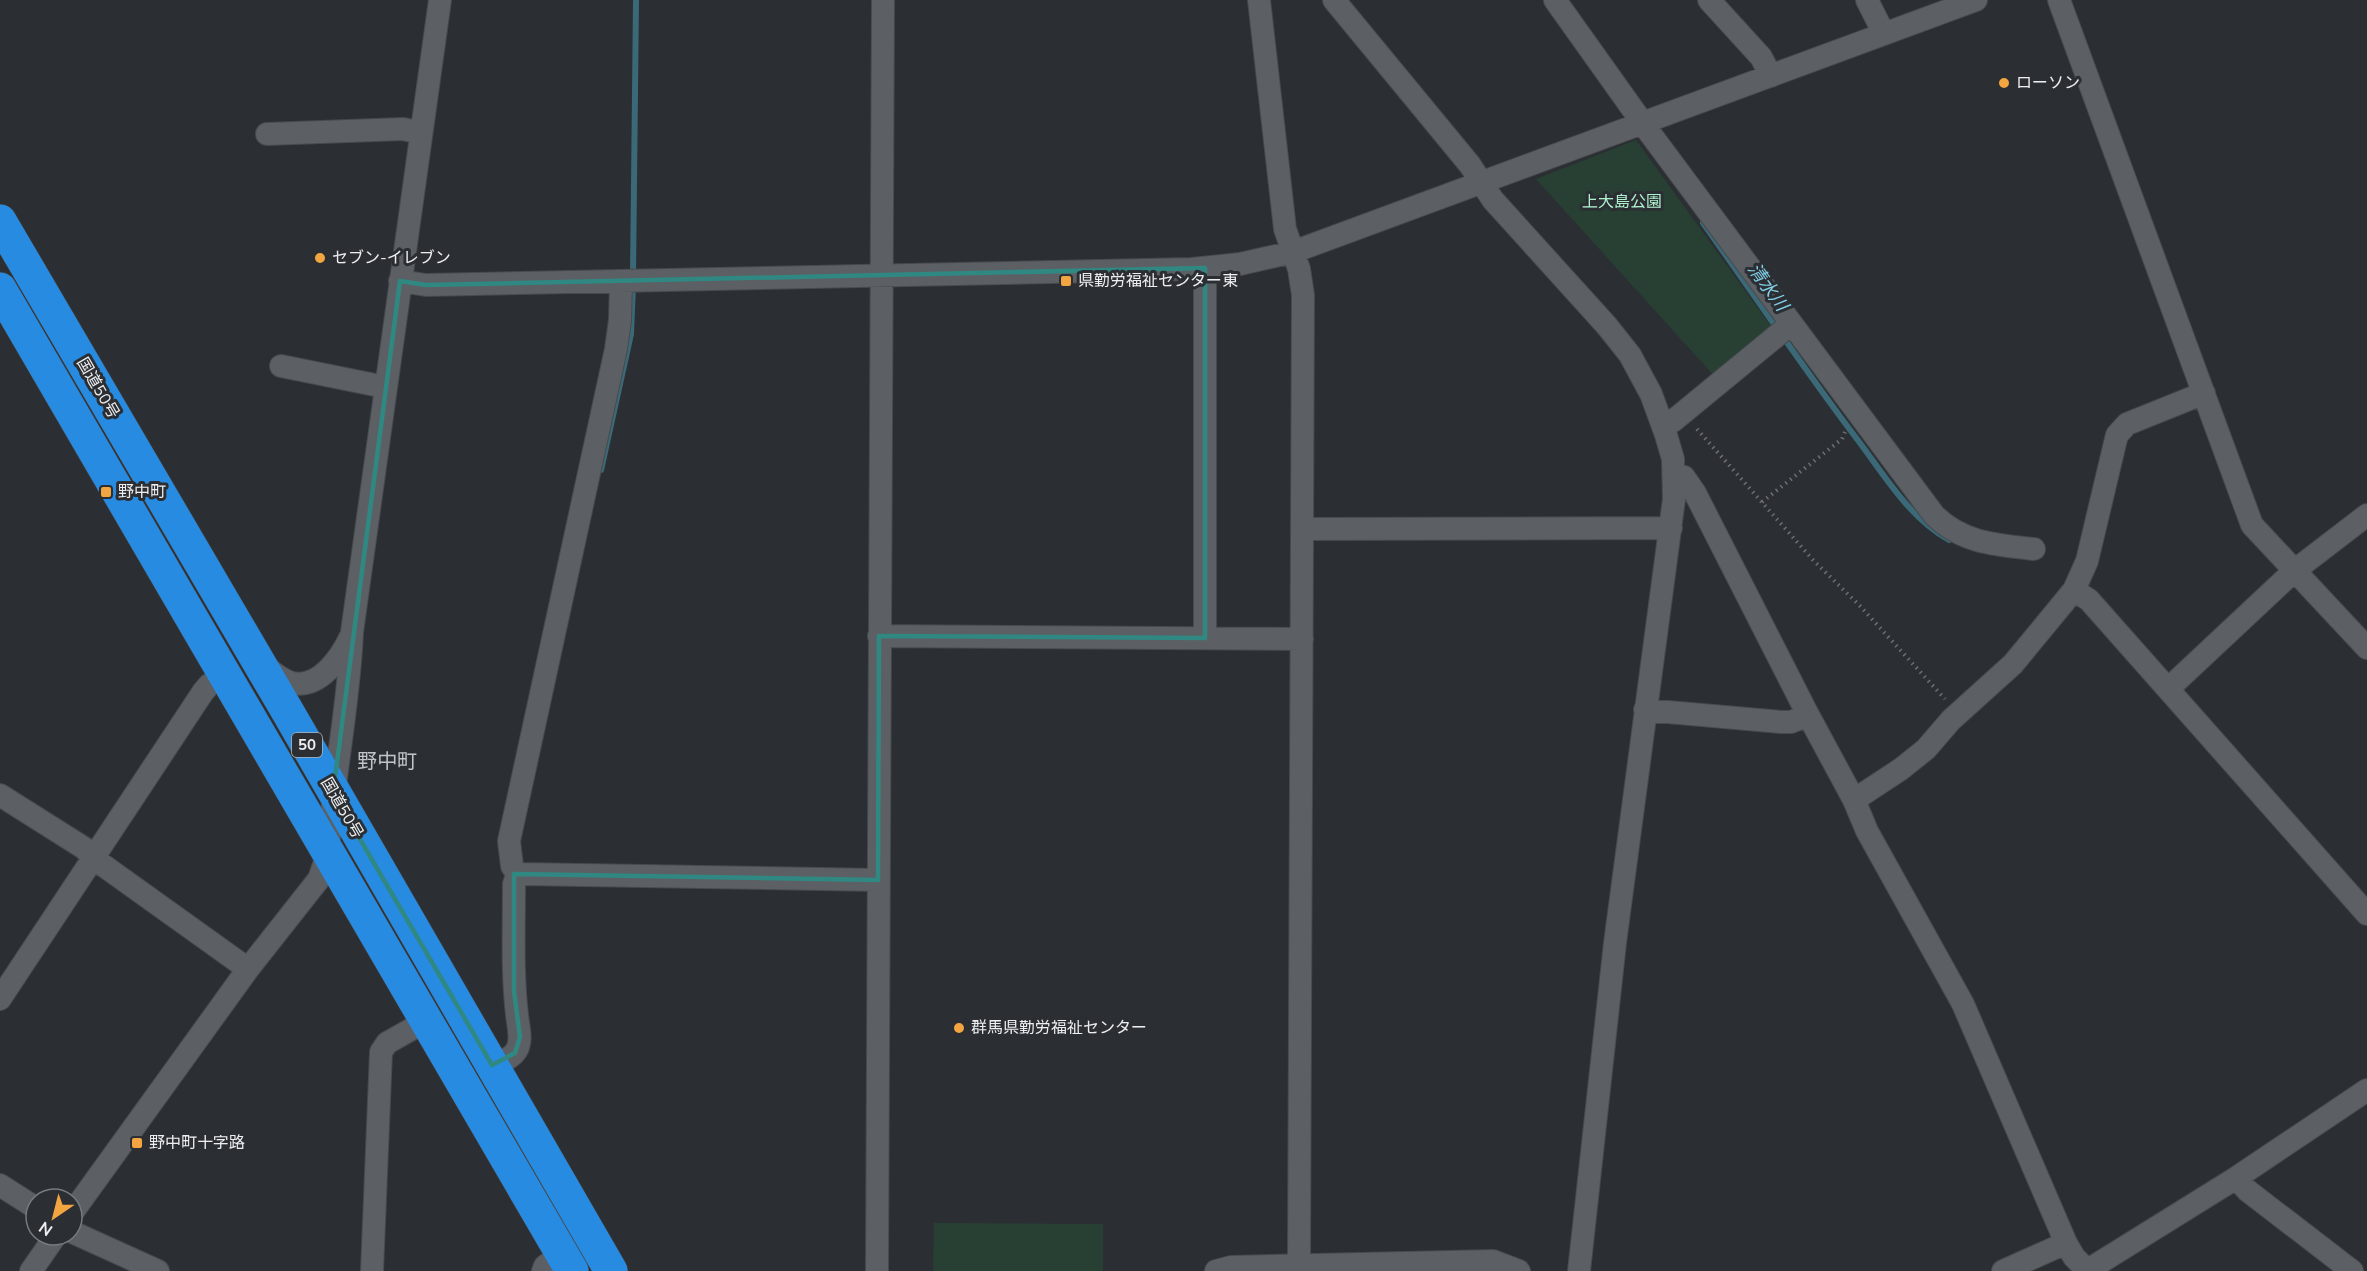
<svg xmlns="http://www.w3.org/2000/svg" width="2367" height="1271" viewBox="0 0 2367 1271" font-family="'Nunito Sans','Noto Sans JP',sans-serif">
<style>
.green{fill:#284034}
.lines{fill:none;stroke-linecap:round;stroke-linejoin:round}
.stream{stroke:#3b6977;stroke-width:6}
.minor-casing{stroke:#474a4d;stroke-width:24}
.highway-casing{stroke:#474a4d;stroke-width:34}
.path{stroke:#6d6f73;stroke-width:4;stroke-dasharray:1.5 4.5;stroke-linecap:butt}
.minor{stroke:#5c6064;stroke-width:22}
.highway{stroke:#278be1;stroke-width:33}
.marked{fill:none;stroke:#308882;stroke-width:4.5;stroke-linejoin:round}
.poi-dot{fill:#f2a541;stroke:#2b2e32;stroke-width:2}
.labels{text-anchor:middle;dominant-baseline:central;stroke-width:6;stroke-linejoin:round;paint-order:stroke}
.shield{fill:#2b2e32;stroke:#b2b4b7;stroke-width:1.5}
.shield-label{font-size:15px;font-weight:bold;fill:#eceef0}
.poi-label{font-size:16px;fill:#eceef0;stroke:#2b2e32;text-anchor:start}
.park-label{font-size:16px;fill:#adf1cd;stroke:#2b2e32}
.street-label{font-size:16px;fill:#eceef0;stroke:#2b2e32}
.water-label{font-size:18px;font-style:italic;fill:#81d0e9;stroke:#2b2e32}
.quarter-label{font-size:20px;fill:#c0c5c9;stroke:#2b2e32}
</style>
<rect width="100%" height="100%" fill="#2b2e32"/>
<!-- green -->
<path class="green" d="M1636 140 1773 329 1716 378 1536 179Z
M934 1223 1103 1224V1271H933Z"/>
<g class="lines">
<!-- stream -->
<path class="stream" d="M1703 223C1755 296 1805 371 1860 443 1886 478 1910 518 1949 540
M633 276 636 0
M601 470 631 334 633 286"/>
<defs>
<path id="minor" d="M1259 0 1285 229 1299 269 1303 295 1299 1265
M1334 0 1470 165 1493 200 1607 326 1630 355 1651 394 1666 435 1673 459 1674 499 1615 943 1579 1271
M1555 0 1649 132 1934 515C1962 543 1996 545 2034 549
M1709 0 1761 57 1771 76
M1867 0 1884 34
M2059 0 2252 525 2367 648
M267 134 403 129 421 133
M1205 268V638
M400 281 426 285 1192 269 1240 264 1293 252 1976 0
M281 366 385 387
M1663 425 1673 421 1791 324
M1674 476 1684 477 1695 493 1806 711 1854 800 1867 831 1963 1004 2066 1243 2074 1257 2088 1271
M1303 529 1671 528
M2074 590 2089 600 2367 914
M879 636 1302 639
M264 665C272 672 282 680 292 683 320 689 341 657 351 636
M2168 689 2294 571 2367 515
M1645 710 1781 722H1791L1808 715
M0 795 84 848 93 858 248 969
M1854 800 1901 769 1926 749 1951 720 2013 664 2074 590 2087 561 2115 443 2117 435 2127 424 2204 393
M519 876 512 866 509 841 616 349 620 320 621 281
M0 999 203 692 209 685 224 675
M492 1065C500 1062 511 1059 516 1051 523 1041 518 1026 517 1015 512 972 514 928 514 884L516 878 521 874 878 880
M2236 1178 2248 1191 2352 1271
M0 1185 36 1208
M72 1213 248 969 319 879 328 853C333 779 349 706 352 632L440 0
M72 1232 158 1271
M2088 1270 2236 1178 2367 1090
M31 1271 56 1235
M372 1271 381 1052 387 1043 426 1021
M543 1271 545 1266 562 1254
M877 1271 883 0
M1216 1271 1231 1267 1493 1261 1519 1271
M2003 1271 2066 1243"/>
<path id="highway" d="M0 221 285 707 611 1271
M0 289 572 1271"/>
</defs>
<!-- minor casing -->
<use href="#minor" class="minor-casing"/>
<!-- highway casing -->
<use href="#highway" class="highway-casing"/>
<!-- path -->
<path class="path" d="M1697 429 1814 561 1860 606 1945 699
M1762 502 1842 439 1845 432"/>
<!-- minor -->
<use href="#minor" class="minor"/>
<!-- highway -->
<use href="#highway" class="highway"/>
</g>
<!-- marked area -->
<path class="marked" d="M1205 268V638L879 636 878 880 514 874V991L520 1037 515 1053 492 1065 333 793 400 281 426 285Z"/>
<!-- markers -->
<g class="poi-dot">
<circle cx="2004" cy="83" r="6"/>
<circle cx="320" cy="258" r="6"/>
<rect x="1060" y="275" width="12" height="12" rx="3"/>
<rect x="100" y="486" width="12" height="12" rx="3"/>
<circle cx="959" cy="1028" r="6"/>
<rect x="131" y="1137" width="12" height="12" rx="3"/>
</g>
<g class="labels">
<!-- shield labels -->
<rect class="shield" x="292" y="733" width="30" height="24" rx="4.5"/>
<g class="shield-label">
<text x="307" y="745">50</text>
</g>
<!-- poi labels -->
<g class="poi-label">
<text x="2016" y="83">ローソン</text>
<text x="332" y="258">セブン-イレブン</text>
<text x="1078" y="281">県勤労福祉センター東</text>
<text x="118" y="492">野中町</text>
<text x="971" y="1028">群馬県勤労福祉センター</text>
<text x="149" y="1143">野中町十字路</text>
</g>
<!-- park labels -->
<g class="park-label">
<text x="1622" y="202">上大島公園</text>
</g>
<!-- street labels -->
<g class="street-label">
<text transform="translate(98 388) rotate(60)">国道50号</text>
<text transform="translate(342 808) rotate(60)">国道50号</text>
</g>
<!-- water labels -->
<g class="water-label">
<text transform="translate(1768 287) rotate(54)">清水川</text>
</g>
<!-- quarter labels -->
<g class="quarter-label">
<text x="387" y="761">野中町</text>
</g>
</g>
<!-- north arrow -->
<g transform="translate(54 1217) rotate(215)"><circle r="28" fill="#2b2e32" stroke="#787b7e" stroke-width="1.5"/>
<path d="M0-4.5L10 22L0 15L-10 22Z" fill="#f2a541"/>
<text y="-9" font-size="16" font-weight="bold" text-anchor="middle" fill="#eceef0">N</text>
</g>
</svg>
